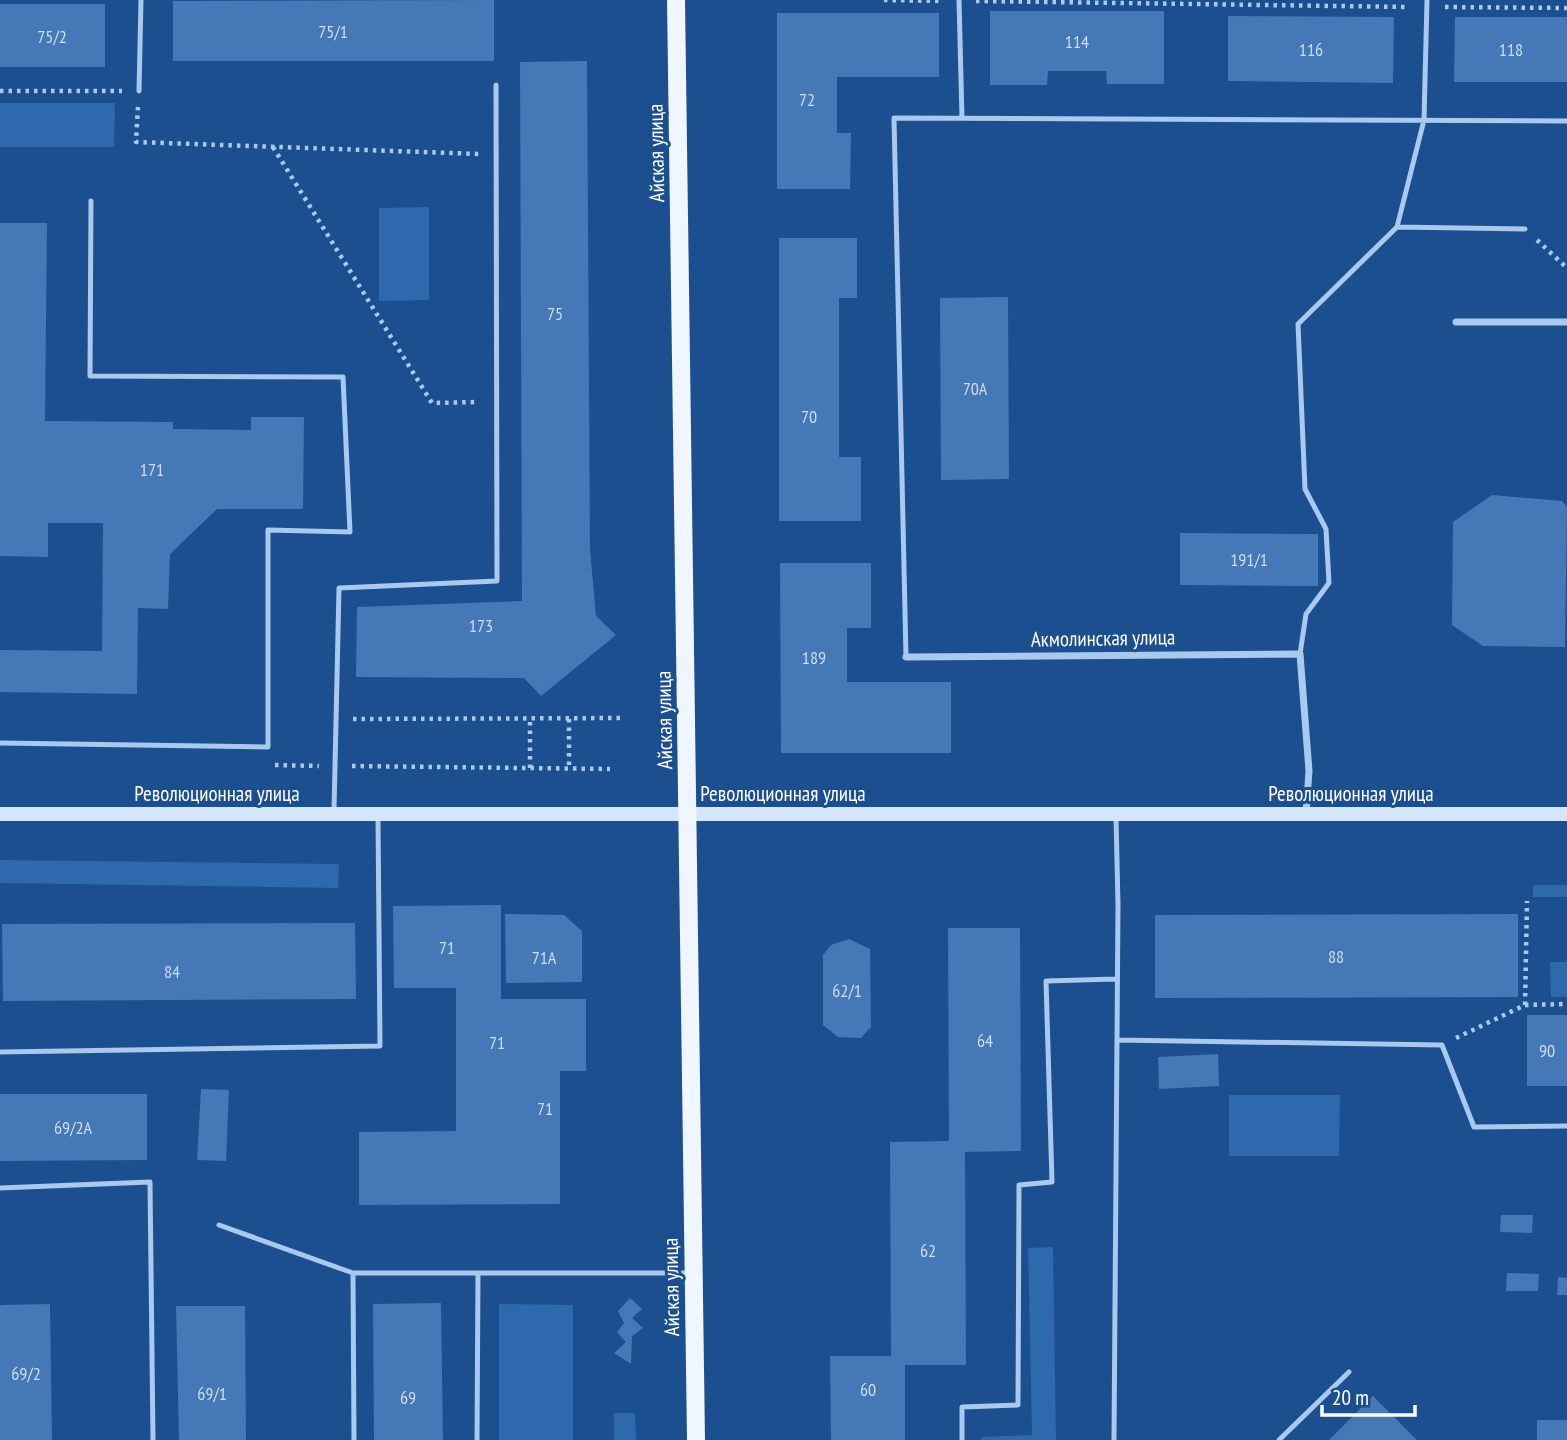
<svg xmlns="http://www.w3.org/2000/svg" width="1567" height="1440" viewBox="0 0 1567 1440" font-family="'PT Sans Narrow',sans-serif">
<style>
.green{fill:#2e69ad}
.building{fill:#4478b7}
.lines{fill:none;stroke-linecap:round;stroke-linejoin:round}
.path{stroke:#a9c9ee;stroke-width:4.5;stroke-dasharray:3.5 5;stroke-linecap:butt}
.service{stroke:#a9c9ee;stroke-width:5}
.minor{stroke:#a9c9ee;stroke-width:7}
.secondary{stroke:#d6e6fa;stroke-width:14}
.primary{stroke:#f0f6ff;stroke-width:18}
.labels{text-anchor:middle;dominant-baseline:central;stroke-width:6;stroke-linejoin:round;paint-order:stroke}
.number-label{font-size:18px;fill:#d0dded}
.street-label{font-size:21px;fill:#fff;stroke:#1b4f8f}
</style>
<rect width="100%" height="100%" fill="#1b4f8f"/>
<!-- green -->
<path class="green" d="M0 103H115L114 147H0Z
M429 207V300L379 301V208Z
M0 860 339 864 338 888 0 883Z
M1533 885H1567V897H1533Z
M1550 962H1567V997H1551Z
M1229 1095H1340L1339 1156H1229Z
M1053 1247 1056 1440H981V1437L1032 1435 1028 1248Z
M499 1304 573 1305V1440H499Z
M614 1413H635L636 1440H614Z"/>
<!-- building -->
<path class="building" d="M494 0V61H173V1Z
M0 4H105V67H0Z
M990 11H1164V84H1107L1106 71H1048L1047 85H990Z
M777 13H939V77H837V133H851L850 189H777Z
M1228 16 1394 17 1393 83 1228 81Z
M1455 17H1567V82H1454Z
M587 61 590 549 596 616 616 635 541 696 524 678 356 677 357 607 522 601 520 62Z
M0 223H47L45 421 173 422V429L251 430V417H304L303 509H217L170 554 168 609 138 608 137 694 0 692V650L102 651 103 523H48V557L0 556Z
M779 238H857V298H839V457H861V521H779Z
M1008 297 1009 479 941 480 940 298Z
M1492 495 1562 501 1567 507 1565 647 1483 646 1452 625 1453 522Z
M1180 533 1318 534V586L1180 585Z
M780 563H871V628H847V682H951V753H781Z
M501 905V999H586V1071H560V1204L359 1205V1132L456 1131V988H394L393 906Z
M505 914 564 915 582 931V982L506 983Z
M1518 914V997L1155 998V915Z
M355 923 356 999 3 1001 2 924Z
M948 928H1020L1021 1151 965 1152 966 1365H905V1440H831L830 1356H891L890 1142 949 1141Z
M849 939 870 949 871 1027 861 1038 838 1037 823 1025V955L831 945Z
M1527 1015H1567V1086H1527Z
M1218 1054 1219 1086 1159 1089 1158 1057Z
M201 1089 229 1090 226 1161 197 1160Z
M0 1094H147V1160L0 1161Z
M1501 1215H1533L1532 1233 1500 1232Z
M1507 1273 1539 1274 1538 1291H1506Z
M1558 1277 1567 1278V1295H1557Z
M630 1298 642 1309 632 1318 643 1328 632 1336 631 1364 614 1353 626 1342 617 1332 624 1323 618 1311Z
M441 1303 443 1440H374L373 1304Z
M50 1304 52 1440H0V1305Z
M176 1306H245L246 1440H179Z
M1373 1396 1417 1440H1329Z
M1537 1420H1567V1440H1537Z"/>
<g class="lines">
<!-- path -->
<path class="path" d="M884 0 943 1
M976 1 1408 7
M1445 7 1567 8
M0 91H122
M138 107 136 142 480 154
M273 147 432 403 478 402
M1537 240 1567 268
M353 719 625 718
M569 719V769
M275 765 319 766
M352 766 610 769
M530 768V718
M1525 1005 1567 1004
M1456 1038 1525 1005 1527 901"/>
<!-- service -->
<path class="service" d="M959 0 962 118
M139 91 141 0
M1397 227 1525 229
M1300 654 1306 614 1329 583 1326 529 1305 489 1298 324 1397 227 1424 120 1427 0
M906 657 894 118 1567 121
M0 743 268 747V530L350 532 343 377 90 376 91 201
M334 811 339 588 497 581 496 85
M1117 1040 1442 1045 1474 1127 1567 1126
M0 1052 380 1046 378 817
M0 1188 150 1182 153 1440
M219 1225 353 1273
M354 1440 353 1273H690
M477 1440 478 1273
M962 1440V1407L1018 1405 1019 1185 1052 1182 1046 981 1116 979
M1114 1440 1118 905 1116 817
M1279 1440 1349 1372"/>
<!-- minor -->
<path class="minor" d="M1456 322H1567
M906 657 1300 654 1309 771 1306 814"/>
<!-- secondary -->
<path class="secondary" d="M0 814H1567"/>
<!-- primary -->
<path class="primary" d="M676 0 696 1440"/>
</g>
<g class="labels">
<!-- number labels -->
<g class="number-label">
<text x="333" y="31">75/1</text>
<text x="52" y="36">75/2</text>
<text x="1077" y="41">114</text>
<text x="1311" y="49">116</text>
<text x="1511" y="49">118</text>
<text x="807" y="99">72</text>
<text x="555" y="313">75</text>
<text x="975" y="388">70А</text>
<text x="809" y="416">70</text>
<text x="152" y="469">171</text>
<text x="1249" y="559">191/1</text>
<text x="481" y="625">173</text>
<text x="814" y="657">189</text>
<text x="447" y="947">71</text>
<text x="1336" y="956">88</text>
<text x="544" y="957">71А</text>
<text x="172" y="971">84</text>
<text x="847" y="990">62/1</text>
<text x="985" y="1040">64</text>
<text x="497" y="1042">71</text>
<text x="1547" y="1050">90</text>
<text x="545" y="1108">71</text>
<text x="73" y="1127">69/2А</text>
<text x="928" y="1250">62</text>
<text x="26" y="1373">69/2</text>
<text x="868" y="1389">60</text>
<text x="212" y="1393">69/1</text>
<text x="408" y="1397">69</text>
</g>
<!-- street labels -->
<g class="street-label">
<text transform="translate(656 153) rotate(-91)">Айская улица</text>
<text transform="translate(1103 638) rotate(-1)">Акмолинская улица</text>
<text transform="translate(664 720) rotate(-91)">Айская улица</text>
<text x="217" y="793">Революционная улица</text>
<text x="783" y="793">Революционная улица</text>
<text x="1351" y="793">Революционная улица</text>
<text transform="translate(671 1287) rotate(-91)">Айская улица</text>
</g>
</g>
<!-- scale -->
<path d="M1322 1405v10h93v-10" fill="none" stroke="#ffffff" stroke-width="3.5"/>
<text x="1332" y="1405" font-size="21" fill="#ffffff" stroke="#1b4f8f" stroke-width="5" paint-order="stroke">20 m</text>
</svg>
